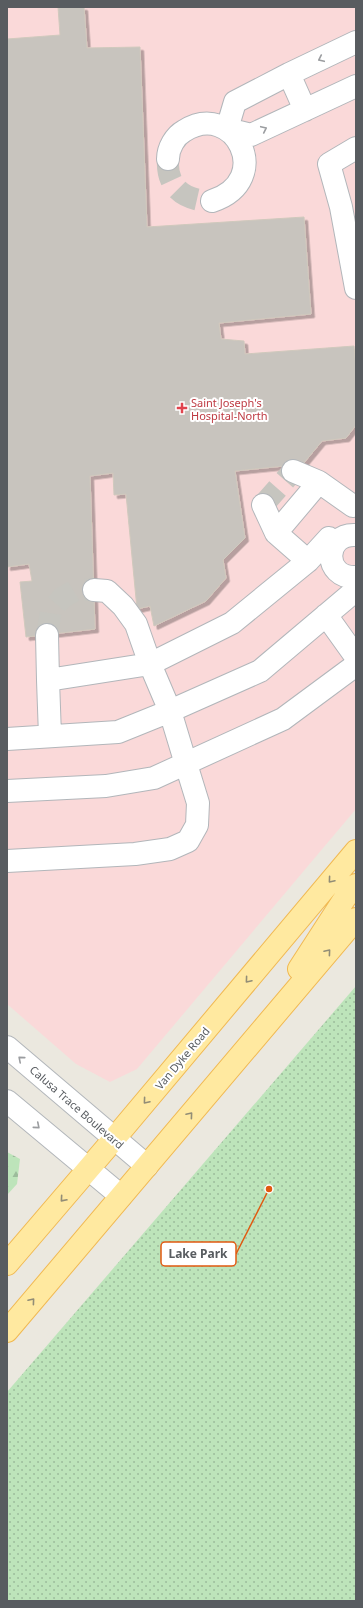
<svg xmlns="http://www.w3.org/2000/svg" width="363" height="1608" viewBox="0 0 363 1608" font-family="'Noto Sans',sans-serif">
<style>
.medical{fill:#fad9d9}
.forest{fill:url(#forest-firs)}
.park{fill:url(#park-dots)}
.building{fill:#c8c4be;stroke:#d0c9bd;filter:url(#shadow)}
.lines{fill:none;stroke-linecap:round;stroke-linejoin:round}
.minor-tunnel{stroke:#c6c5bf;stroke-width:22;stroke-dasharray:22 11;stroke-linecap:butt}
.minor-casing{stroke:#b2b6ba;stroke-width:24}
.major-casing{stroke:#f1b952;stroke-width:24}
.minor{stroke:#fff;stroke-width:22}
.major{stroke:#ffe9a0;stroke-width:22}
.oneway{stroke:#9b9da0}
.oneway2{stroke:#928d76}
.health-dot{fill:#e0444e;stroke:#fff;stroke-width:1.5}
.labels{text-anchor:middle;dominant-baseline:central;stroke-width:4;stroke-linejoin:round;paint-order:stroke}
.health-label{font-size:11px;fill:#be3a42;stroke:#fff;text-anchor:start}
.street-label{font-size:11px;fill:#585c60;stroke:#fff}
.leader{fill:none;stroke:#e15910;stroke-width:1.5}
.callout-dot{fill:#e15910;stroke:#fff;stroke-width:1.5}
.callout{fill:#fff;stroke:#e15910;stroke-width:1.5}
.callout-label{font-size:12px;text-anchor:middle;font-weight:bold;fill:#585c60}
</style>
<defs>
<pattern id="forest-firs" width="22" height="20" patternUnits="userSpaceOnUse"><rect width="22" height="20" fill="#bde4ba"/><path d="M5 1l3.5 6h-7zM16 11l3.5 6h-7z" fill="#9cbc9b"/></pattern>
<pattern id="park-dots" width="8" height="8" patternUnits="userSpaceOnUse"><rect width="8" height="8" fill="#bde4ba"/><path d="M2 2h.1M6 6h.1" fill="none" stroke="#9cbc9b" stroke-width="1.8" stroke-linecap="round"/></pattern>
<filter id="shadow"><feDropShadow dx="3.5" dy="3.5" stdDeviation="0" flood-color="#0004"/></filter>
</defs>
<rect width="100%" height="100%" fill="#ebe8df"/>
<!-- medical -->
<path class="medical" d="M7 7H356V809L137 1069 110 1082 76 1064 7 1004Z"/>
<!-- forest -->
<path class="forest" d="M7 1152 20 1159 17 1184 7 1195Z"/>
<!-- park -->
<path class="park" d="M356 986V1601H7V1392Z"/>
<!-- building -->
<path class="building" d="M58 7H84L87 48 140 47 147 227 304 217 311 314 219 323 221 339 244 341 245 354 354 346 356 367V425L346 438 322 441 303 464 235 471 245 538 223 560 226 578 206 601 154 626 150 606 137 609 126 494 114 495 113 473 90 476 95 629 26 637 20 582 32 581 29 564 7 567V39L60 35Z"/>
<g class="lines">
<!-- minor-tunnel -->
<path class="minor-tunnel" d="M168 159C166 188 185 201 212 201
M263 505 293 471
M47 635 51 611 62 598 77 589 94 590"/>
<defs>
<path id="minor" d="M356 42 289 74 235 102 227 129 251 135 356 86
M289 74 305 110
M356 148 329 164 341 207 356 288
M168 159C168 148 175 136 184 131 234 99 276 180 212 201
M293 471 319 482
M263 505 276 533
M356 535C323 533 323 579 356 577
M308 561 276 533 319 482 353 506
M326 615 356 657
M47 635 48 680
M50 736 48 680 150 664 232 623 308 561 329 538
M7 739 118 732 170 711 260 671 356 590
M7 791 106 786 154 778 283 719 356 665
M7 861 135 854 170 849 188 841 197 825 198 803 186 764 170 711 150 664 136 624 123 606 107 591 94 590
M7 1047 147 1166
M7 1101 121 1196"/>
<path id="major" d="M299 969 345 898 356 885
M7 1264 114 1139 356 851
M7 1331 356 919"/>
</defs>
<!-- minor casing -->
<use href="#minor" class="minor-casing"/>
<!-- major casing -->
<use href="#major" class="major-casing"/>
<!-- minor -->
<use href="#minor" class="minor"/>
<!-- major -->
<use href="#major" class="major"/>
</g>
<!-- one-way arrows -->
<defs><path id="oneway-chevron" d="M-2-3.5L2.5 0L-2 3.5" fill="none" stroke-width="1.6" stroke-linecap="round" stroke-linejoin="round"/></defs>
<g class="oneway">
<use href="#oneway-chevron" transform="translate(321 59) rotate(155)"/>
<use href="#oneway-chevron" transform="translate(264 129) rotate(-25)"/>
<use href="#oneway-chevron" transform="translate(21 1059) rotate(-139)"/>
<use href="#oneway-chevron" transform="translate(37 1126) rotate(40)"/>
</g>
<g class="oneway2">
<use href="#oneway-chevron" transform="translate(331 880) rotate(130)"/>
<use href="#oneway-chevron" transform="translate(328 952) rotate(-50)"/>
<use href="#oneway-chevron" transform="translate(248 980) rotate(130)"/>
<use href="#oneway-chevron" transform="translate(146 1101) rotate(130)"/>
<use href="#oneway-chevron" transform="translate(190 1115) rotate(-50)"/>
<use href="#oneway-chevron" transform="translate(63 1199) rotate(131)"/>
<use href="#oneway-chevron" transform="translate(32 1301) rotate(-50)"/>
</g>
<!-- markers -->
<path class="health-dot" d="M180 402h4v4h4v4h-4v4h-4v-4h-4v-4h4z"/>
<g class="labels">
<!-- health labels -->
<g class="health-label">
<text x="191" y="402">Saint Joseph's<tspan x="191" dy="13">Hospital-North</tspan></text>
</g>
<!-- street labels -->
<g class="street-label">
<text transform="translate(182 1058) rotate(-50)">Van Dyke Road</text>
<text transform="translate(77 1107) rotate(41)">Calusa Trace Boulevard</text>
</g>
</g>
<!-- callouts -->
<path class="leader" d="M269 1189L236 1254"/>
<circle class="callout-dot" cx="269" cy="1189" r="4"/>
<rect class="callout" x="161" y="1242" width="75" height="24" rx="4"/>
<g class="callout-label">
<text x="198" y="1258">Lake Park</text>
</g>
<!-- border -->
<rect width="363" height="1608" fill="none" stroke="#585c60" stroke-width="16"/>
</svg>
